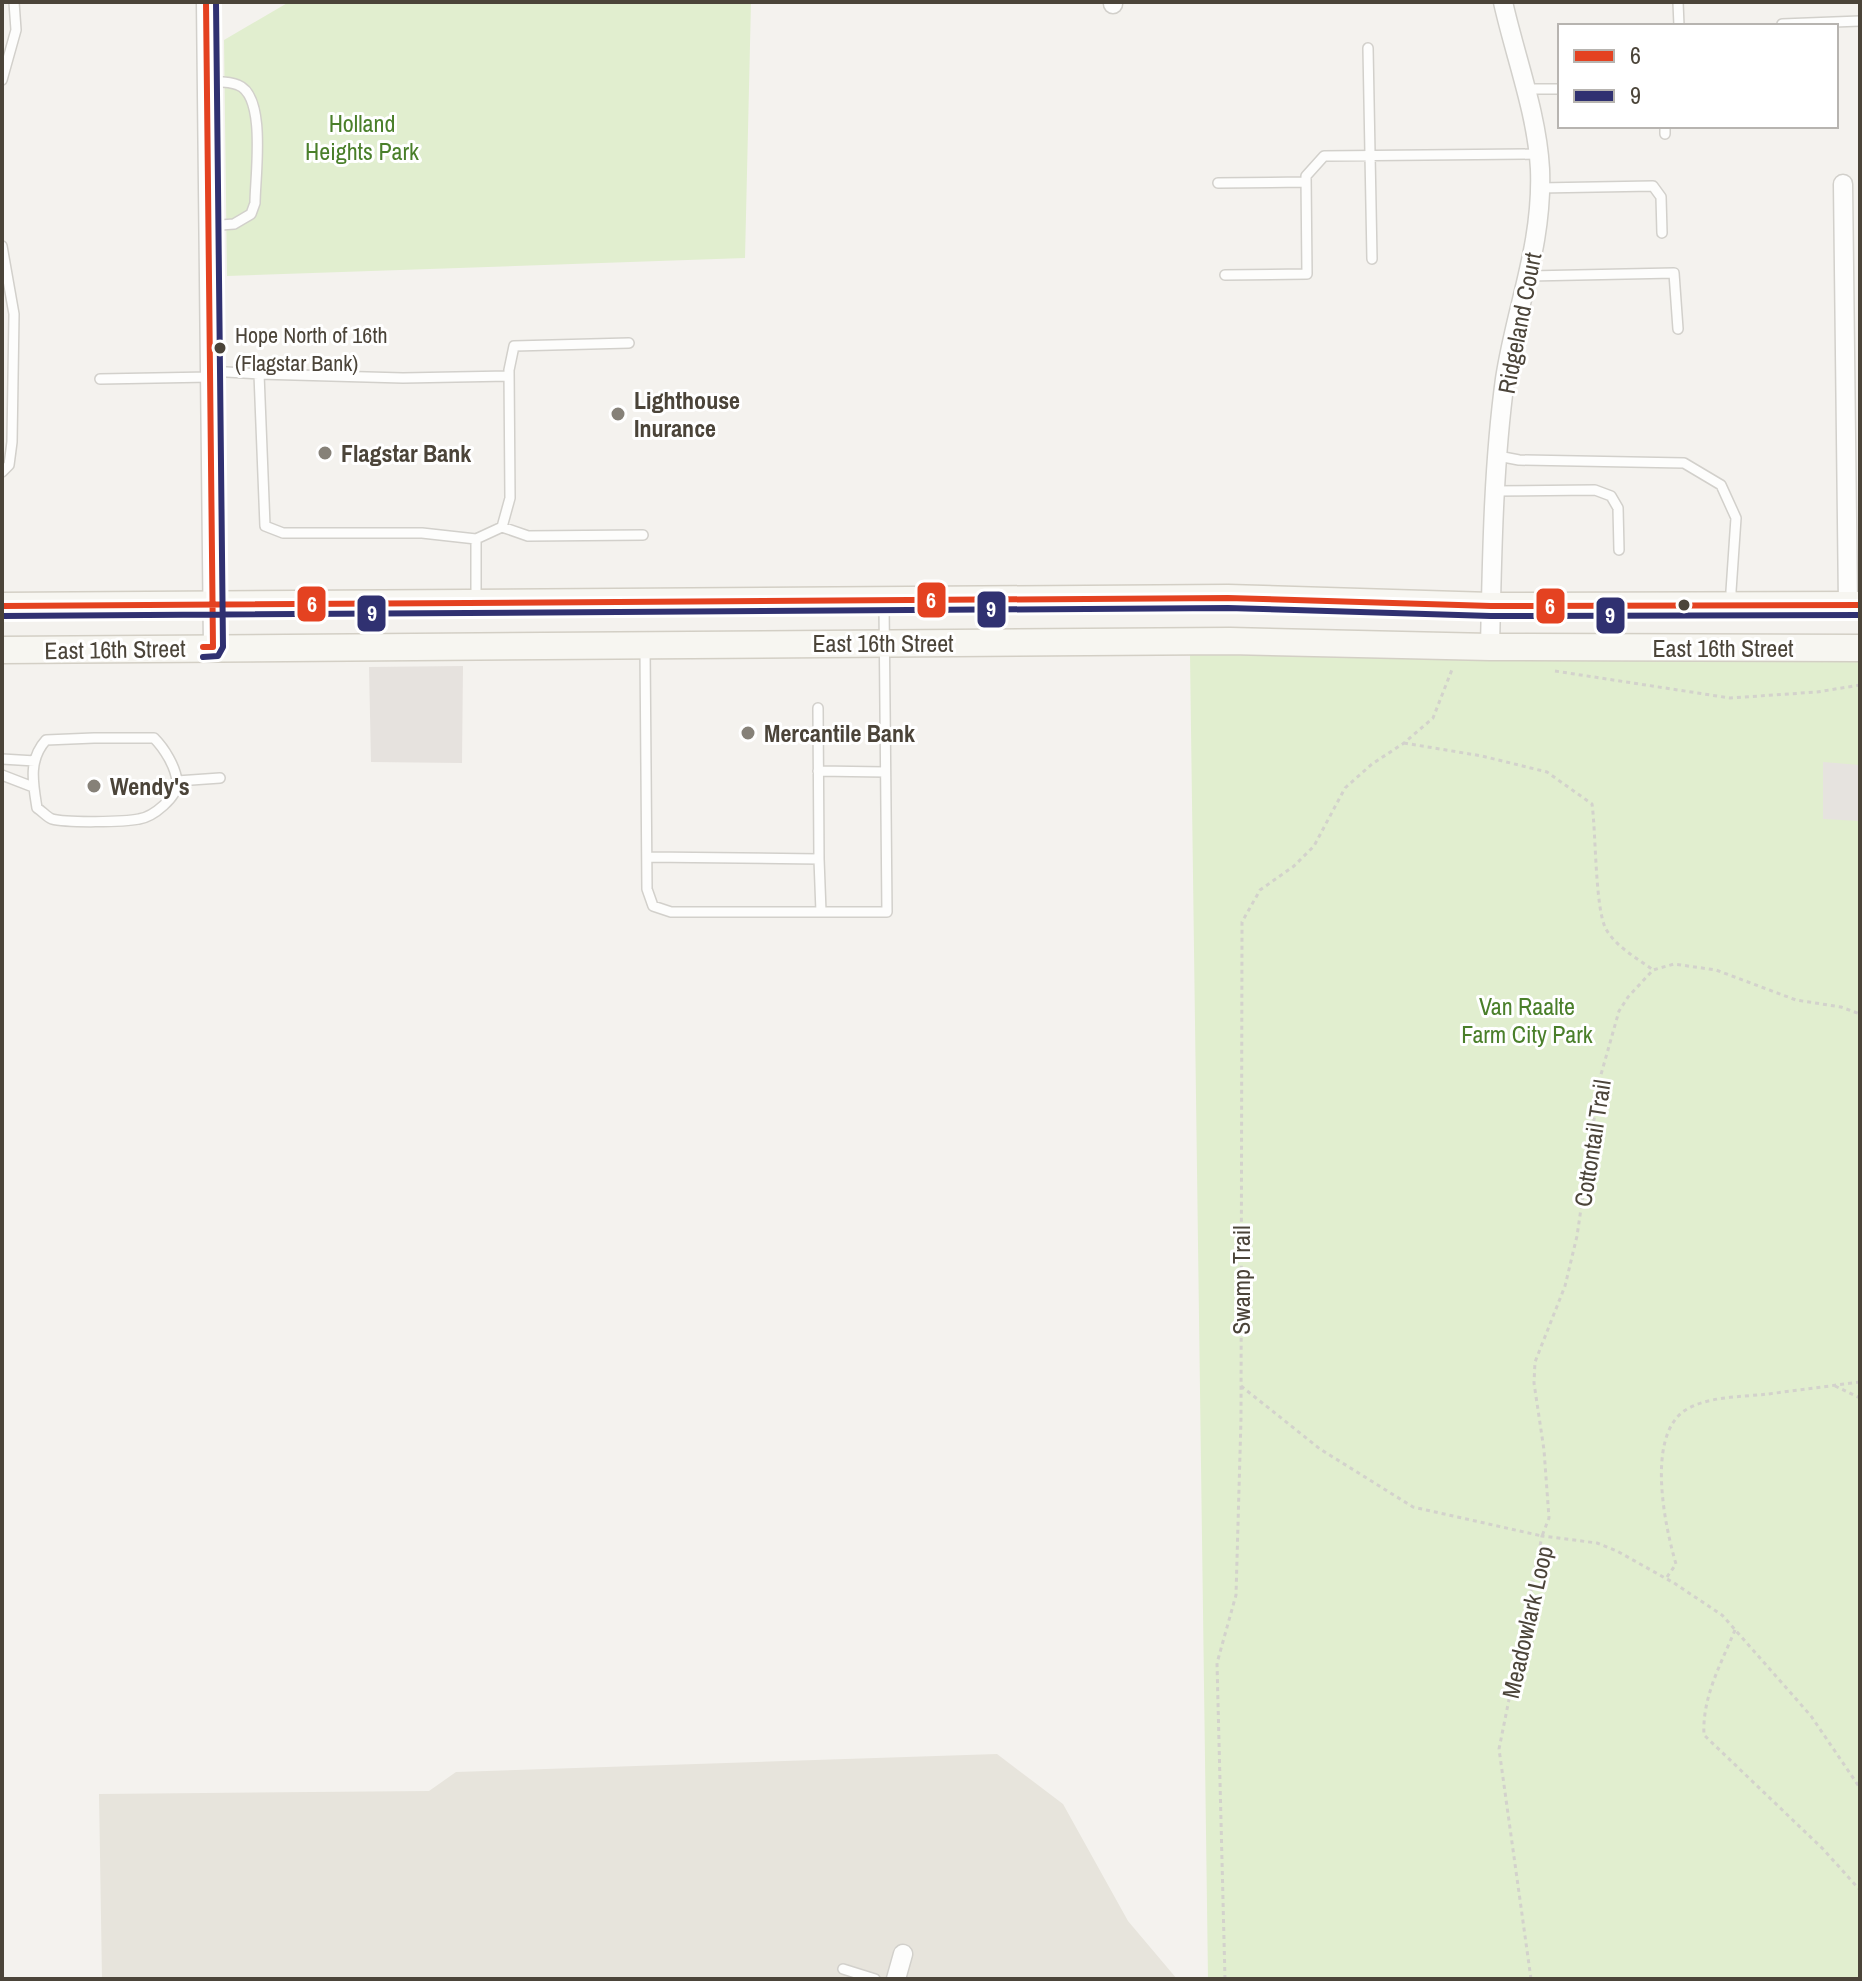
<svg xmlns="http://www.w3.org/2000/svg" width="1862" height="1981" viewBox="0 0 1862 1981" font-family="'Archivo Narrow',sans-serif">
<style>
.residential{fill:#e7e4dc}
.industrial{fill:#e6e2de}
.green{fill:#e1eecf}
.parking{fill:#e6e3df}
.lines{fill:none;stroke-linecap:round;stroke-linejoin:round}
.lane-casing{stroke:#d2d0cb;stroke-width:12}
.street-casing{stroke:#d2d0cb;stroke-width:21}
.secondary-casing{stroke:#d3cfc5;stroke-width:29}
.path{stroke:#d3d2cc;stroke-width:3;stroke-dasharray:4 4;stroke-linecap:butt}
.lane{stroke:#fdfdfc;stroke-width:9}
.street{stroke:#fdfdfc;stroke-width:18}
.secondary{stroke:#f7f6f1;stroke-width:26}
.bus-1-casing{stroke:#fff;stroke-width:12}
.bus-2-casing{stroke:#fff;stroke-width:12}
.bus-1{stroke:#e44221;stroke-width:6}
.bus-2{stroke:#303171;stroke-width:6}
.bus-dot{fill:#4b4439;stroke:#fff;stroke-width:3}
.poi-dot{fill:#868178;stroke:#fff;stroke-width:3}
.labels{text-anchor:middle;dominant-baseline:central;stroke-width:6;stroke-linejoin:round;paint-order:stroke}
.bus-label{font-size:22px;fill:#4b4439;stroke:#fff;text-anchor:start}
.park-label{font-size:24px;fill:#4a7f2a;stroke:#fff}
.street-label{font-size:24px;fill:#4b4439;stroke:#fff}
.poi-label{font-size:24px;font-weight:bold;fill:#4b4439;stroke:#fff;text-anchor:start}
.line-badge{stroke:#fff;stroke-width:3}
.badge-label{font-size:22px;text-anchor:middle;font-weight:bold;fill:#fff}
</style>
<rect width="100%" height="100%" fill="#f4f2ee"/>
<!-- residential -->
<path class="residential" d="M997 1754 1063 1804 1128 1921 1177 1979H102L99 1794 429 1791 456 1772Z"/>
<!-- industrial -->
<path class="industrial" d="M463 666 462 763 371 762 369 667Z"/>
<!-- green -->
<path class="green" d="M289 2H751L745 258 227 276 224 40Z
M1190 655 1860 657V1979H1208Z"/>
<!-- parking -->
<path class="parking" d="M1823 762 1860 765V821L1823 819Z"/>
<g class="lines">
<defs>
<path id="lane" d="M1678 2 1679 26
M1782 24 1860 21
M1368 48 1372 259
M2 80 16 30 14 2
M206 81C216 82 229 81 238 85 267 96 255 177 255 203L251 214 234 224 208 226
M1525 89H1560
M1665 126V134
M1218 183 1306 182
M1539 188 1653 186 1661 197 1662 233
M2 246 14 314 12 442 9 465 2 472
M1225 275 1307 274 1306 176 1324 156 1538 154
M1529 276 1674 273 1678 329
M210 371 259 374 265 526 283 533H422L476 539V601
M259 374 403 378 509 376
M100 379 210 377
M1498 456 1519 460 1684 463 1721 485 1736 518 1731 591 1732 605
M1495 491 1595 490 1611 496 1618 508 1619 550
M502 527 528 536 643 535
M476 539 502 527 510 498 509 370 514 346 629 343
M645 648 647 889 653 906 671 912H887L884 604
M94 738H154C164 748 176 767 177 782 178 797 153 817 139 819 125 822 66 823 52 819 47 817 42 811 37 808 33 783 28 760 46 740Z
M2 759 35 761
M818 771 885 772
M2 775 33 787
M177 781 220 778
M647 857 819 859 818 708
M819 859 821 912
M843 1969 875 1979"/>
<path id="street" d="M206 2 213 647
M1113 2V4
M1843 184 1848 605
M1490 647C1492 558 1493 468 1505 379 1516 306 1543 246 1540 169 1537 113 1515 56 1503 2
M896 1979 903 1954"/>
<path id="secondary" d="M2 606 1228 598 1491 606 1860 605
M2 650 1230 641 1490 647 1860 648"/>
</defs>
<!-- lane casing -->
<use href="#lane" class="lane-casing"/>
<!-- street casing -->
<use href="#street" class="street-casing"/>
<!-- secondary casing -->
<use href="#secondary" class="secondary-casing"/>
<!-- path -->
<path class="path" d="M1555 671 1730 698 1817 692 1860 685
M1404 743 1482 756 1547 772 1592 804C1596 832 1595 909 1606 929 1616 947 1637 958 1653 970
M1241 1386 1320 1449 1413 1507 1542 1536 1549 1518 1544 1450 1534 1383 1535 1362 1565 1286 1577 1236 1600 1078 1619 1011 1628 997 1653 970 1674 964 1716 970 1796 1000 1841 1007 1860 1014
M1835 1386 1860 1398
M1667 1577 1676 1564C1665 1527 1646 1438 1684 1411 1706 1396 1742 1397 1768 1394 1799 1390 1829 1386 1860 1382
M1735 1630C1721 1664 1702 1697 1704 1735L1823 1849 1860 1890
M1225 1979 1217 1663 1236 1595 1241 1419 1242 922 1260 890 1294 866 1314 846 1345 788 1372 764 1404 743 1433 718 1453 667
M1531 1979 1499 1749 1542 1536 1597 1543 1617 1551 1674 1583 1722 1615 1811 1716 1860 1788"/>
<!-- lane -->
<use href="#lane" class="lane"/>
<!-- street -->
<use href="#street" class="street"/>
<!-- secondary -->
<use href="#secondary" class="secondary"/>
<defs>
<path id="bus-1" d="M2 606 1228 598 1491 606 1860 605
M203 647H213L206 2"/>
<path id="bus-2" d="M2 616 1228 608 1491 616 1860 615
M203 657 218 656 223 647 216 2"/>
</defs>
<!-- bus-1 casing -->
<use href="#bus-1" class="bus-1-casing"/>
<!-- bus-2 casing -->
<use href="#bus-2" class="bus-2-casing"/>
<!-- bus-1 -->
<use href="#bus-1" class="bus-1"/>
<!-- bus-2 -->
<use href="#bus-2" class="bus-2"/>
</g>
<!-- markers -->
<g class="bus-dot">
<circle cx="220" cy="348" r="7"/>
<circle cx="1684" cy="605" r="7"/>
</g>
<g class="poi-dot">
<circle cx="618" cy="414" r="8"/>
<circle cx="325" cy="453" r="8"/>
<circle cx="748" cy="733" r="8"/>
<circle cx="94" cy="786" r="8"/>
</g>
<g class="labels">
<!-- bus labels -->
<g class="bus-label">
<text x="235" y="335">Hope North of 16th<tspan x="235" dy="28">(Flagstar Bank)</tspan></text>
</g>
<!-- park labels -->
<g class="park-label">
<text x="362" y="123">Holland<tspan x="362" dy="28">Heights Park</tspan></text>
<text x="1527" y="1006">Van Raalte<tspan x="1527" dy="28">Farm City Park</tspan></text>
</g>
<!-- street labels -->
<g class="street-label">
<text transform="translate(1519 323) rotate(-79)">Ridgeland Court</text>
<text x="883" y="643">East 16th Street</text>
<text x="1723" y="648">East 16th Street</text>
<text transform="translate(115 649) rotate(-1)">East 16th Street</text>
<text transform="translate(1592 1143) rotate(-81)">Cottontail Trail</text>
<text transform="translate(1241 1280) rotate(-90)">Swamp Trail</text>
<text transform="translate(1527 1622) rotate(-77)">Meadowlark Loop</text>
</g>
<!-- poi labels -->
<g class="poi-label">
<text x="634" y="400">Lighthouse<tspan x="634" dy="28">Inurance</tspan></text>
<text x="341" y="453">Flagstar Bank</text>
<text x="764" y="733">Mercantile Bank</text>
<text x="110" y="786">Wendy's</text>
</g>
</g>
<g class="line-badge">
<rect x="916" y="581" width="31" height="38" rx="8" fill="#e44221"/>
<rect x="296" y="585" width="31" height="38" rx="8" fill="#e44221"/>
<rect x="1535" y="587" width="31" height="38" rx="8" fill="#e44221"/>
<rect x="976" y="590" width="31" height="39" rx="8" fill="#303171"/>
<rect x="356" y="594" width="31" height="39" rx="8" fill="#303171"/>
<rect x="1595" y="596" width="31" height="39" rx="8" fill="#303171"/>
</g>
<g class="badge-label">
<text x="931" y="608">6</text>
<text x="312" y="612">6</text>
<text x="1550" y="614">6</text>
<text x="991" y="617">9</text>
<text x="372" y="621">9</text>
<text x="1610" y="623">9</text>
</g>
<!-- border -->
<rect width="1862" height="1981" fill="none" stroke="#4b4439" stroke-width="8"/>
<!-- legend -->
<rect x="1558" y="24" width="280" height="104" fill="#ffffff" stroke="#b7b4b0" stroke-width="2"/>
<rect x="1574" y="50" width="40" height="12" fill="#e44221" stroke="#b7b4b0" stroke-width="2"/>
<text x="1630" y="64" font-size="24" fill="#4b4439">6</text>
<rect x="1574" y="90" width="40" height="12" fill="#303171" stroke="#b7b4b0" stroke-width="2"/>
<text x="1630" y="104" font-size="24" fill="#4b4439">9</text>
</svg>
